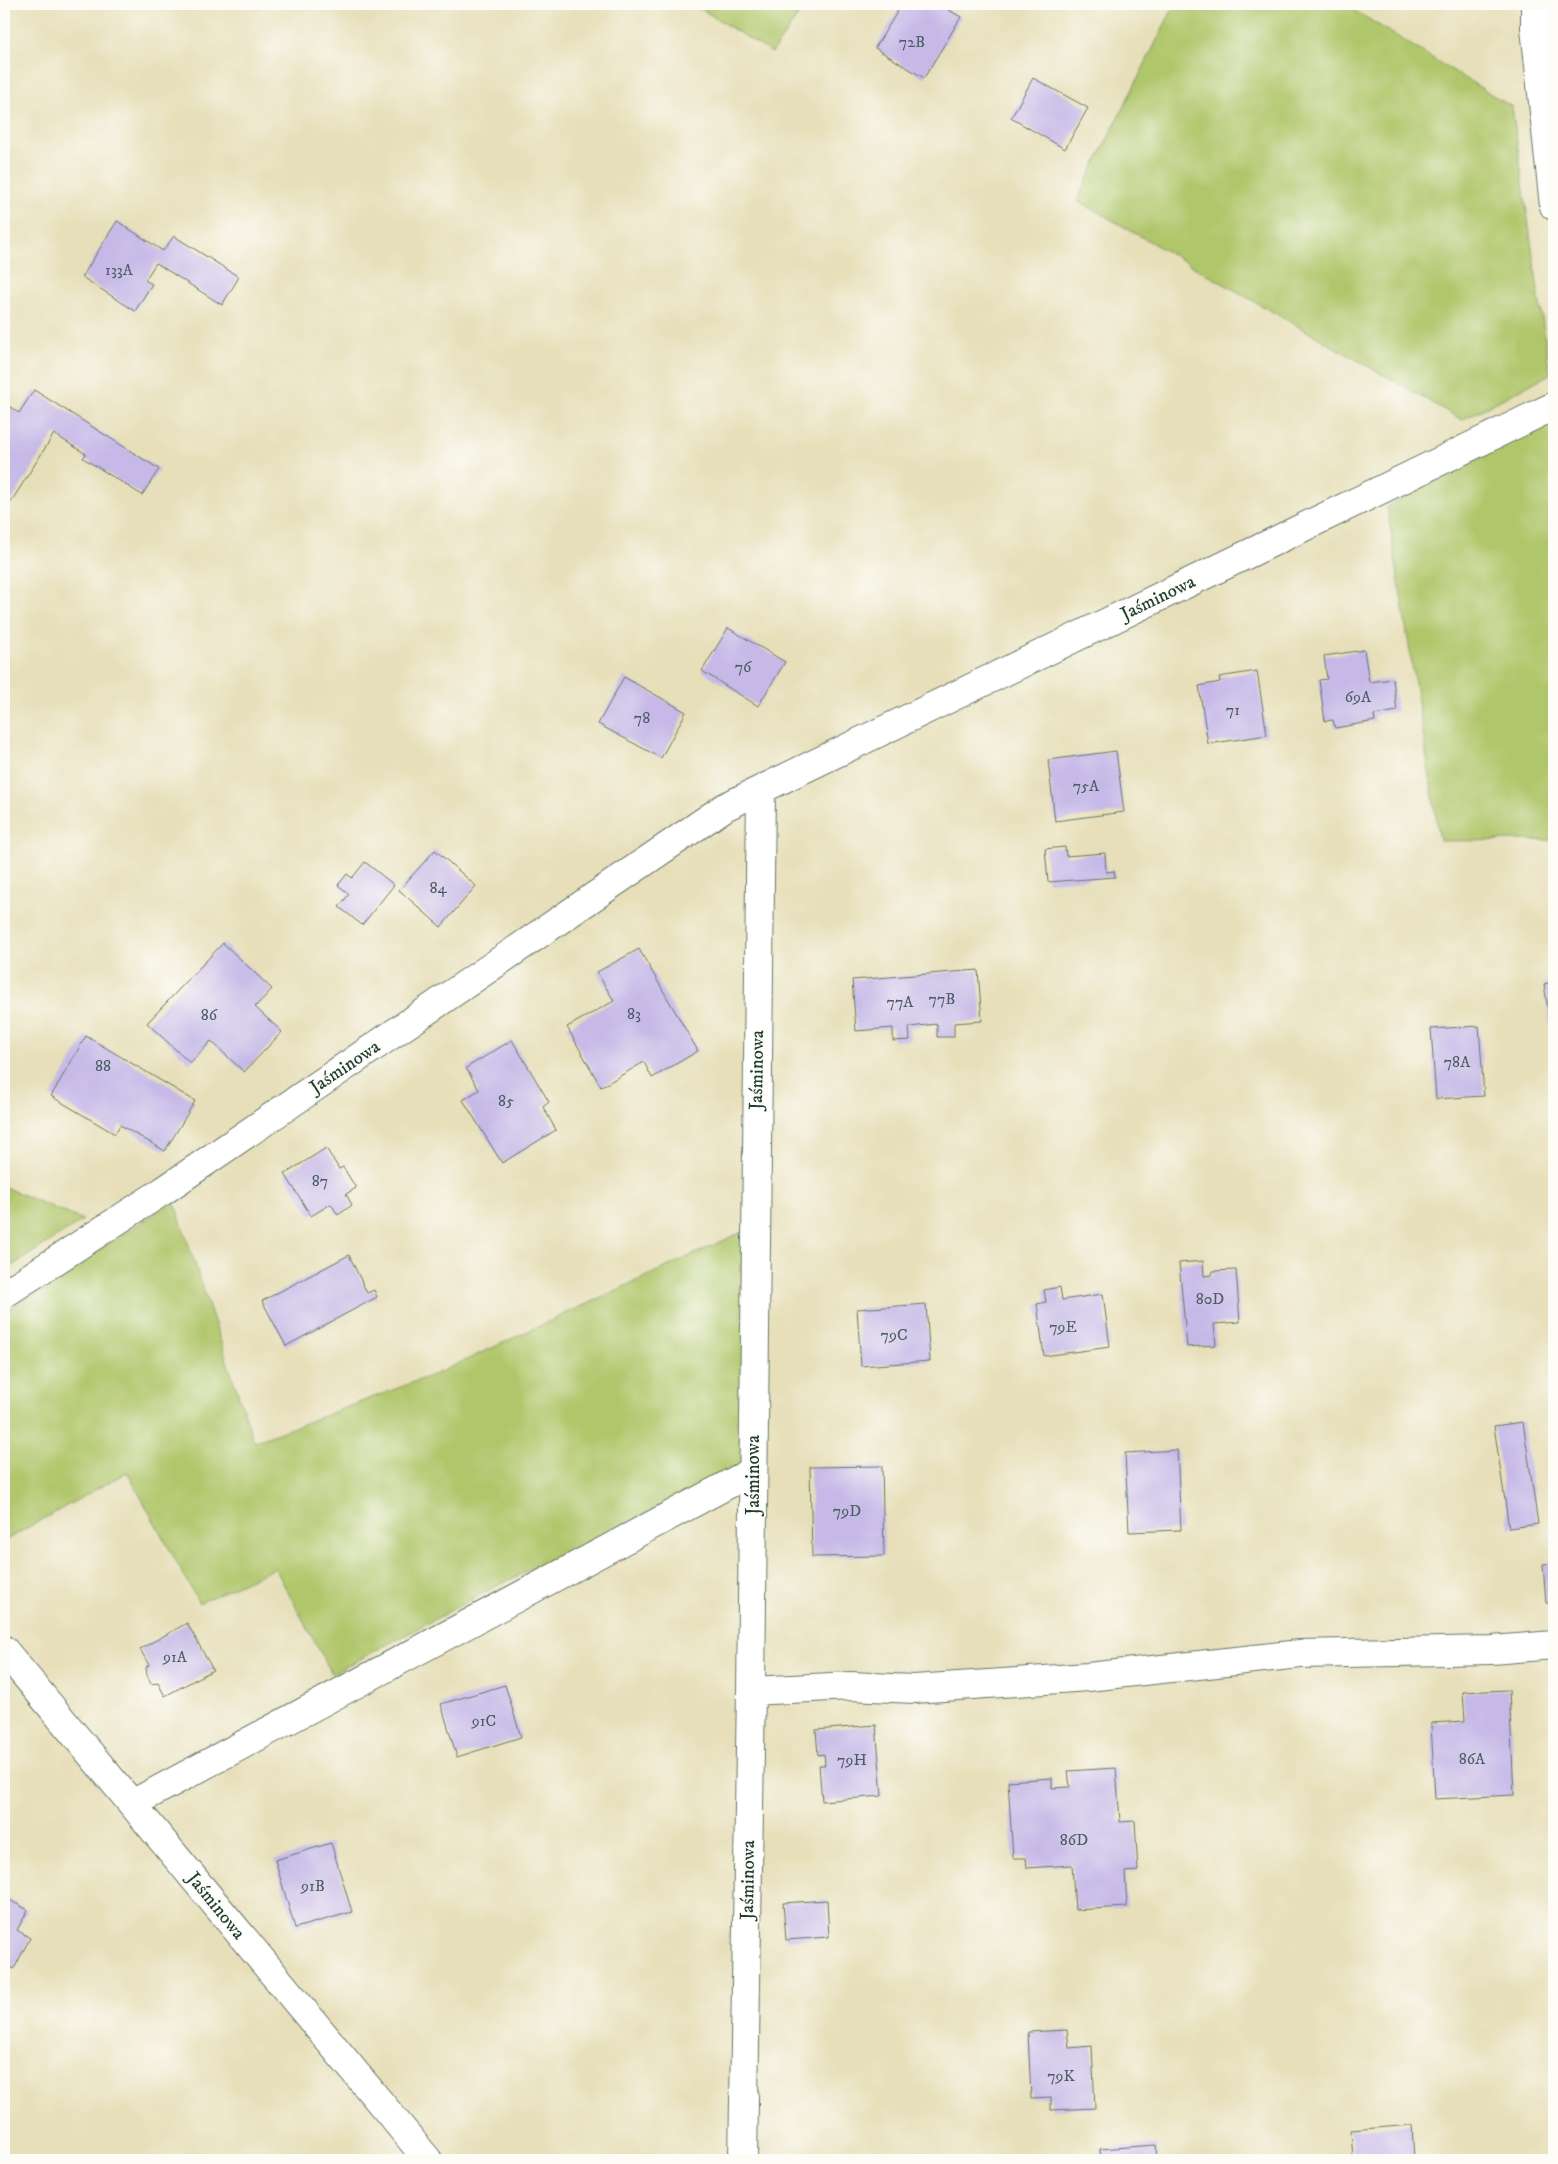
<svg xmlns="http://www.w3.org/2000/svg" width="1558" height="2164" viewBox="0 0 1558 2164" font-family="'IM FELL DW Pica',serif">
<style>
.green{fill:#b0c66b;stroke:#688250}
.building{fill:#c6b9e7}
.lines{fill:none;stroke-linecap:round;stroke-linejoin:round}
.minor-casing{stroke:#657663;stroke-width:30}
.minor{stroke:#fff;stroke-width:28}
.labels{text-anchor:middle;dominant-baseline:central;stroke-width:4;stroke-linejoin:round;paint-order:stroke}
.number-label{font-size:16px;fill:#495c61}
.street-label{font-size:19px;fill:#1f3d34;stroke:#fdfcf7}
</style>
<rect width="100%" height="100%" fill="#fdfcf7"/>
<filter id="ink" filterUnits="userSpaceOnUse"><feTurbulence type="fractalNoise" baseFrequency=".02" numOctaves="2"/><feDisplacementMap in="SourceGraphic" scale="10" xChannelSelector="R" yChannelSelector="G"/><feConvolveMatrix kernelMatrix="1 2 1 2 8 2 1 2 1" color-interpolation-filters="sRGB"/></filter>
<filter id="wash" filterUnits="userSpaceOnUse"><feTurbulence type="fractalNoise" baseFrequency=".0096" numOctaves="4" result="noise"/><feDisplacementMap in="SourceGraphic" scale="20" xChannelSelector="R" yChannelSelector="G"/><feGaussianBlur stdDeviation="1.12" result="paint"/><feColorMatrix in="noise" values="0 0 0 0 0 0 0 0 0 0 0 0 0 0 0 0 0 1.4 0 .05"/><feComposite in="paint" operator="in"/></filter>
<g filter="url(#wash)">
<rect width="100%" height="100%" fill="#e7dfb9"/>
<!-- green -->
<path class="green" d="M693 4H806L772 53Z
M1175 4H1344L1512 107 1550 374 1462 420 1077 200Z
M1551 421 1554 450V840L1440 841 1387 507Z
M4 1187 83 1220 4 1271Z
M174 1201 254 1442 438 1373 746 1230 745 1465 495 1587 332 1674 275 1568 199 1603 127 1472 4 1541V1312Z"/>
<g id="blocks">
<!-- building -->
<path class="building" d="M902 4H938L961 17 924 78 875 48Z
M1033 78 1088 108 1065 149 1011 118Z
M117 221 163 251 174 236 239 277 222 305 156 263 145 280 152 284 135 311 82 277Z
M34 390 159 469 142 495 83 458 86 454 54 434 9 505 4 502V403L19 413Z
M728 628 785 662 758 706 702 671Z
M1364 650 1369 682 1393 679 1397 711 1374 715 1375 721 1335 728 1333 720 1325 721 1319 680 1327 679 1324 656Z
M1257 671 1267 735 1208 744 1199 686 1220 682 1219 677Z
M624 677 686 712 661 758 598 724Z
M1116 751 1124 812 1055 821 1048 760Z
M1065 847 1066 856 1105 853 1106 872 1114 871 1115 877 1048 882 1045 849Z
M435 850 476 886 441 927 399 890Z
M365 862 394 885 362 925 339 907 349 894 338 885 347 874 352 878Z
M223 943 272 989 255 1007 282 1032 244 1072 211 1041 190 1063 147 1023Z
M639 949 698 1051 652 1078 644 1062 601 1087 567 1027 614 1001 597 972Z
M978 970 982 1021 954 1023V1037H937V1024L909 1027 910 1040 893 1041V1028L856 1031 852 980Z
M1554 982V1042L1553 1043 1544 984Z
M1479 1026 1484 1096 1436 1099 1431 1029Z
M86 1036 195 1101 165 1151 120 1125 115 1134 51 1096Z
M512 1040 549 1102 543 1107 556 1130 502 1163 463 1100 479 1090 466 1068Z
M326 1148 339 1169 343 1167 356 1188 346 1194 352 1205 338 1215 331 1204 311 1216 285 1174Z
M349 1255 367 1293 374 1290 377 1297 286 1346 262 1301Z
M1203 1261 1204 1276 1212 1275 1213 1271 1236 1270 1240 1322 1214 1324 1216 1345 1187 1347 1179 1263Z
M1060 1287 1062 1300 1103 1294 1110 1347 1044 1356 1037 1304 1046 1302 1044 1290Z
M926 1304 930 1361 861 1366 857 1309Z
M1523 1422 1538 1524 1509 1528 1494 1426Z
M1177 1450 1181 1530 1129 1532 1125 1453Z
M882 1466 884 1556 812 1557 810 1467Z
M1554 1563V1603H1546L1543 1564Z
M187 1623 213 1670 165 1696 158 1683 151 1684 147 1675 146 1667 149 1665 140 1649Z
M505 1685 521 1737 457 1757 441 1704Z
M1509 1690 1514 1795 1435 1799 1431 1723 1465 1721 1463 1692Z
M876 1725 882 1796 822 1801 819 1765H825L824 1754 818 1755 816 1730Z
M1116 1768 1120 1822 1135 1821 1138 1871 1125 1872 1127 1907 1075 1910 1072 1865 1027 1868 1026 1858H1013L1008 1781 1052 1778V1788L1070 1787 1068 1771Z
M331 1843 352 1912 295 1928 275 1860Z
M4 1897 28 1910 17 1930 30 1938 14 1969 4 1964Z
M827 1900 829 1937 786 1940 783 1903Z
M1067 2030 1069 2048 1092 2046 1095 2108 1051 2110V2097L1031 2098 1028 2032Z
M1412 2125 1414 2160H1353L1351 2130Z
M1156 2145 1157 2160H1101L1100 2149Z
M923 2155 924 2160H873V2159Z"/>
</g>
</g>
<g filter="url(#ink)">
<use href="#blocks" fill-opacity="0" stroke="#657663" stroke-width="1"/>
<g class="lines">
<defs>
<path id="minor" d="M1535 4V28L1554 206
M4 1294 163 1191 725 807 1554 406
M4 1650 428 2160
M751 1691 851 1686 914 1689 1088 1677 1300 1654 1492 1650 1554 1645
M132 1804 753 1471
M743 2160 751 1691 761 790"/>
</defs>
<!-- minor casing -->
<use href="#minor" class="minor-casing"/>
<!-- minor -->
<use href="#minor" class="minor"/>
</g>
</g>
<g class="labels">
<!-- number labels -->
<g class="number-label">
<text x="912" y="42">72B</text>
<text x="119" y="270">133A</text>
<text x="743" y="667">76</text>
<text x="1358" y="697">69A</text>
<text x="1233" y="710">71</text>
<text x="642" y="718">78</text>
<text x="1086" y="786">75A</text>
<text x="438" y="888">84</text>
<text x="942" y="999">77B</text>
<text x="900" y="1002">77A</text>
<text x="634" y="1014">83</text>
<text x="209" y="1015">86</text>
<text x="1457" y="1062">78A</text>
<text x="103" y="1066">88</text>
<text x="506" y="1101">85</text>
<text x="320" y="1181">87</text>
<text x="1210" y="1299">80D</text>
<text x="1063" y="1327">79E</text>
<text x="894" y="1335">79C</text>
<text x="847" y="1511">79D</text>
<text x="175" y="1657">91A</text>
<text x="484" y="1721">91C</text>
<text x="1472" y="1759">86A</text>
<text x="852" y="1760">79H</text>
<text x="1074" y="1840">86D</text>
<text x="313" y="1886">91B</text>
<text x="1061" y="2076">79K</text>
</g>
<!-- street labels -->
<g class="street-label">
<text transform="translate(1158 598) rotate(-26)">Jaśminowa</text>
<text transform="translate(345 1067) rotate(-34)">Jaśminowa</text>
<text transform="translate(757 1070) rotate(-89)">Jaśminowa</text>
<text transform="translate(753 1475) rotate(-90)">Jaśminowa</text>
<text transform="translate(748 1880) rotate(-89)">Jaśminowa</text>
<text transform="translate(216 1906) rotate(51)">Jaśminowa</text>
</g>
</g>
<!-- margin -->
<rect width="1558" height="2164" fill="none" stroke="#fdfcf7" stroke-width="20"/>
</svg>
